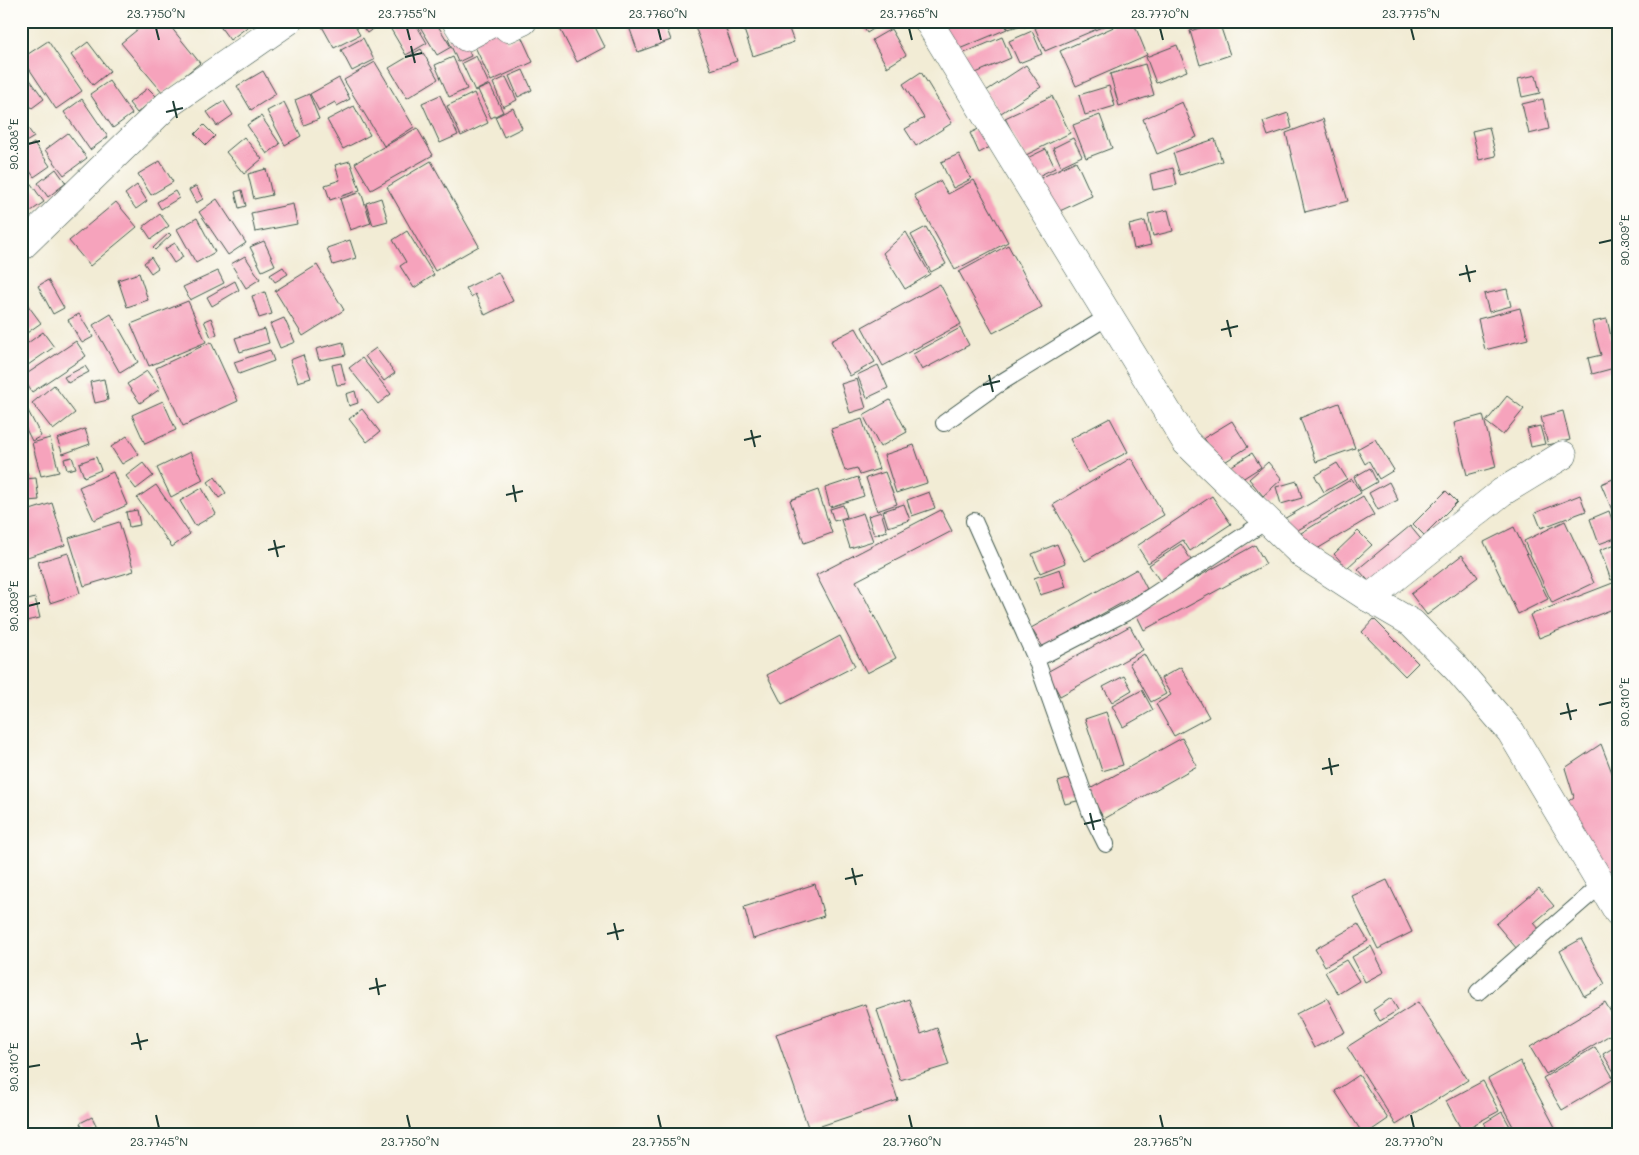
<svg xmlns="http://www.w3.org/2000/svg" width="1639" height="1155" viewBox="0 0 1639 1155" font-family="Mali,sans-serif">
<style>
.building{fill:#f6a3bc}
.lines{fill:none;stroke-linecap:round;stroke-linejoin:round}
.lane-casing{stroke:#3f574c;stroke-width:18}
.street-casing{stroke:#3f574c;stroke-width:29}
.secondary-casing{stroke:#3f574c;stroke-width:29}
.lane{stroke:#fff;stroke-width:16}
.street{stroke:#fff;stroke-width:28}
.secondary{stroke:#fff;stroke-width:28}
.ticks{fill:none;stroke:#1f3d34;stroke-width:2}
.neatline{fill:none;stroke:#1f3d34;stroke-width:2}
.ticks-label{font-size:12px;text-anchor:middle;fill:#1f3d34}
</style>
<rect width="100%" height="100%" fill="#fdfcf7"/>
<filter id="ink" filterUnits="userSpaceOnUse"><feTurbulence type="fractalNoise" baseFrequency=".02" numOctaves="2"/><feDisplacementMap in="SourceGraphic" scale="10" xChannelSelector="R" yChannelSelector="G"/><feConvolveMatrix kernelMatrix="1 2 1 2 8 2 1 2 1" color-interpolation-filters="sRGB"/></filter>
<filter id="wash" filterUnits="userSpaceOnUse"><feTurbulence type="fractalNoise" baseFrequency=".0096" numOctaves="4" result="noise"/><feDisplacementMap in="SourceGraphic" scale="20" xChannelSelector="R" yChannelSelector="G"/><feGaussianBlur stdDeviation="1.12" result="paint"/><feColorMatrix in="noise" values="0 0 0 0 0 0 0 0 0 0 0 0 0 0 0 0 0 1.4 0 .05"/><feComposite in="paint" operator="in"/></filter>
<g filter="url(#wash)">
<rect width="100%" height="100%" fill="#f2ecd5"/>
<g id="blocks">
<!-- building -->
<path class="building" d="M115 21H130L119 28Z
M148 21H166L200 63 163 93 121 43Z
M216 21H247L250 25 230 40Z
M319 21H352L360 35 334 48Z
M358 21H384L367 33Z
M386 21H414L427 43 406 55Z
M425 21H435L451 47 437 55 419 25Z
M556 21H592L605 47 577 62Z
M627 21H664L671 40 638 52Z
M679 21H691L692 24 682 29Z
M693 21H723L737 61 711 70Z
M741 21H774L775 25 786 21 794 42 753 56Z
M860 21H886L867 33Z
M952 21H1004L1007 29 952 52 941 26Z
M1006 21H1021L1022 25 1008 29Z
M1022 21H1043V22L1024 27Z
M1052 21H1116L1045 51 1035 28Z
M1127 21H1133L1147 55 1076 86 1060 51Z
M1219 22 1230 55 1200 65 1190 31Z
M498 23 507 42 521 36 533 62 491 81 470 36Z
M891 29 906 55 887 67 872 40Z
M1032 31 1042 54 1019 63 1009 41Z
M461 33 471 56 458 62 448 39Z
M1002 37 1011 58 964 78 955 57Z
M363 38 374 60 352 71 341 50Z
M48 41 82 91 56 109 22 58Z
M88 42 110 71 93 85 71 55Z
M1177 45 1187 71 1156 83 1146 57Z
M421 49 438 79 407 98 389 68Z
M476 56 489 84 475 91 462 63Z
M453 57 467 89 449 97 435 65Z
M375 62 414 127 384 146 344 80Z
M1145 64 1154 95 1119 106 1110 74Z
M1026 65 1041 87 1001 113 986 91Z
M23 70 44 99 32 108 21 94V71Z
M523 70 532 90 518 97 509 76Z
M263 71 276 94 251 110 237 86Z
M921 72 952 123 916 146 905 129 924 118 903 84Z
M1536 75 1540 93 1522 97 1518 79Z
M506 77 517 100 503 107 493 83Z
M339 78 350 99 337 106 335 102 319 111 310 94Z
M109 81 132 114 113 128 90 94Z
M490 85 503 112 491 118 478 90Z
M1109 86 1115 106 1085 115 1079 95Z
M148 88 157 97 137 113 129 103Z
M474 93 488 123 461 136 447 106Z
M309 94 319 119 304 125 295 100Z
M440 95 458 135 440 143 422 103Z
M1052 96 1070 133 1024 156 1005 118Z
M82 99 108 137 90 150 64 112Z
M1543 99 1549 129 1529 134 1522 104Z
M224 101 233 115 217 126 207 112Z
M284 102 301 136 285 145 267 111Z
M1182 102 1197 137 1157 154 1143 119Z
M354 106 370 135 343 149 327 120Z
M513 108 522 128 504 137 495 117Z
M1288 113 1292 128 1268 136 1263 122Z
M1100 115 1112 148 1086 158 1073 125Z
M261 116 280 144 267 154 247 125Z
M21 118 34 137 21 145Z
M1323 119 1348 201 1305 212 1286 133Z
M204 125 215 136 206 145 195 134Z
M983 127 992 146 979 153 970 133Z
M1489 127 1496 156 1479 160 1472 131Z
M417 128 433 155 371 190 355 163Z
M68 133 87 158 64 175 45 150Z
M244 137 262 159 244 174 226 152Z
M1073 138 1082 156 1061 166 1053 148Z
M1215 139 1222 161 1180 175 1173 153Z
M34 143 50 166 34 177 21 158V151Z
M1046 149 1055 168 1032 179 1023 160Z
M959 154 971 179 953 188 941 162Z
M160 161 173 182 151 195 138 174Z
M350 161 360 190 330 200 325 185 340 180 335 165Z
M431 161 479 246 435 271 387 187Z
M1076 161 1092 196 1049 216 1032 182Z
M1173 168 1177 185 1153 190 1150 174Z
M56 169 66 183 48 197 38 183Z
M266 169 272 195 254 199 248 174Z
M24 174 44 202 24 216 21 212V176Z
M974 180 1008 242 955 270 914 195 940 181 948 194Z
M137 185 147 201 136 209 125 194Z
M196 186 203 199 196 203 189 190Z
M242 190 246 206 239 208 235 192Z
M175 191 179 198 161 209 157 202Z
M361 192 371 223 350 230 340 199Z
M381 198 388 221 373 225 366 203Z
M217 199 246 243 228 255 199 212Z
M116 202 137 227 90 266 69 241Z
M293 204 297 224 255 232 251 213Z
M1168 210 1173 231 1153 236 1148 214Z
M160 214 169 226 151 239 143 227Z
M197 218 215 252 196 263 177 229Z
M1145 221 1151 245 1134 249 1129 225Z
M926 227 946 264 931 272 911 235Z
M407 231 434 275 414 288 400 266 406 262 393 240Z
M906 232 930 274 905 289 883 253Z
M169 233 171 235 155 250 153 248Z
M350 240 356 258 333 265 327 248Z
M264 241 275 265 262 271 250 247Z
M175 243 183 257 174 263 165 249Z
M1008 245 1042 307 993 333 959 272Z
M245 256 260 279 246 288 231 264Z
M151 257 158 268 151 273 144 263Z
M317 265 344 310 303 336 275 291Z
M283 267 288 274 275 282 270 275Z
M218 271 224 283 190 300 183 287Z
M498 272 513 301 485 315 475 294 471 297 466 288Z
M139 273 148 300 127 307 118 280Z
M48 280 64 308 53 314 38 286Z
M235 281 239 290 212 306 207 297Z
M940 284 961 324 883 366 862 327Z
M1507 289 1511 306 1489 312 1484 294Z
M265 292 272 314 259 318 252 296Z
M21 296 41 323 24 335 21 331Z
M188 301 206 342 149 366 131 324Z
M1520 308 1528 339 1485 350 1478 319Z
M79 314 93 337 82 343 68 320Z
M111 314 138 362 120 373 93 325Z
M211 318 217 334 211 337 204 321Z
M284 318 295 342 280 348 270 324Z
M1607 319 1618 367 1592 374 1588 358 1601 355 1592 322Z
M856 328 875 362 850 376 831 341Z
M960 328 969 345 922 370 913 354Z
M265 329 269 343 240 352 235 338Z
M43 332 54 347 28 365 21 355V348Z
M76 341 86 356 32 392 22 377Z
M211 342 238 401 183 426 156 368Z
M343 342 346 355 319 360 316 349Z
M376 348 395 373 384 381 365 356Z
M270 350 274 361 239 374 234 362Z
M303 355 311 378 298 382 290 360Z
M362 358 391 394 378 404 349 368Z
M341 363 346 384 337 385 332 365Z
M878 365 888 388 867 398 857 375Z
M85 366 89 372 68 383 64 377Z
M147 371 160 389 140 403 127 384Z
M104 379 108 400 95 403 90 382Z
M857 379 866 408 850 413 841 384Z
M54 385 75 413 53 430 32 403Z
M355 391 358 403 349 406 346 394Z
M1507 396 1524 409 1503 435 1486 422Z
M21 397 41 436 32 441 21 419Z
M890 400 907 432 880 447 863 415Z
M163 401 176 430 145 444 132 415Z
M1339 403 1355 448 1316 462 1300 418Z
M362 409 380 432 367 442 349 419Z
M1563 411 1570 440 1548 445 1541 417Z
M1483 415 1496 467 1467 475 1454 423Z
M1110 418 1128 452 1088 473 1070 439Z
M862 419 879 469 860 475 857 468 845 471 831 429Z
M1232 421 1248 447 1220 465 1204 438Z
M1540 426 1545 444 1531 447 1527 429Z
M85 429 90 444 63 454 57 439Z
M127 436 139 454 122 464 111 447Z
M50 438 59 472 41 476 32 443Z
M1375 439 1394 470 1379 479 1369 461 1365 464 1357 449Z
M21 443 25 459 21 460Z
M914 445 927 483 896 493 884 455Z
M190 452 203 480 171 497 157 468Z
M1252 453 1261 467 1239 481 1230 467Z
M72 457 76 468 67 470 64 459Z
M96 457 101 470 84 477 79 463Z
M1131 458 1164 515 1085 561 1053 505Z
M1268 462 1282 479 1263 496 1249 479Z
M143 463 153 476 136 489 126 476Z
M1337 463 1347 479 1324 492 1315 476Z
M25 465 28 475 21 477V466Z
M1370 468 1377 482 1361 491 1354 477Z
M113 472 127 505 94 520 79 487Z
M885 472 897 504 877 511 866 478Z
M215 477 226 493 219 498 208 482Z
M858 477 864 496 830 507 825 488Z
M1618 477V524L1601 484Z
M36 478 39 500 27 501 25 479Z
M1352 479 1361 493 1286 537 1277 523Z
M1297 481 1302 498 1281 504 1276 487Z
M1389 482 1398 500 1378 510 1369 493Z
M156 485 190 534 172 547 137 498Z
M202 488 216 514 195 526 180 501Z
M818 490 832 533 804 543 790 500Z
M1446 491 1457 502 1424 535 1413 524Z
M929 492 935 508 912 516 907 500Z
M1580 495 1586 511 1541 528 1535 513Z
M1212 496 1231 524 1190 551 1183 540 1148 563 1137 546Z
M1363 496 1374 515 1312 552 1301 533Z
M52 503 65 545 21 559V513Z
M904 504 910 520 888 527 883 511Z
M843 505 847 517 834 521 830 509Z
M137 510 140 525 129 527 126 512Z
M941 510 952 531 856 581 896 658 867 673 816 575Z
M1609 511 1618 537 1599 544 1590 519Z
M881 512 887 531 874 535 868 516Z
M863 513 873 541 850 548 841 520Z
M1565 521 1594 583 1552 603 1524 541Z
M119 522 134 571 84 586 69 538Z
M1410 526 1424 543 1373 586 1358 569Z
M1514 527 1548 599 1518 614 1484 542Z
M1358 531 1372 545 1347 568 1334 554Z
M1618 543V577L1611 580 1600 550Z
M1057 544 1065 563 1040 573 1032 554Z
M1181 544 1193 563 1162 584 1149 565Z
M1255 545 1266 564 1144 630 1135 612Z
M68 553 80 593 50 603 38 562Z
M1462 555 1478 577 1427 615 1411 594Z
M1060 569 1066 587 1040 595 1034 578Z
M1137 569 1147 589 1043 647 1031 628Z
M21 579 27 596 21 597Z
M1618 581V607L1539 638 1530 615Z
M35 598 40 618 21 622V602Z
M1374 619 1418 663 1405 676 1362 632Z
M1130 626 1143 650 1060 696 1047 672Z
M840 636 855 666 782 704 767 675Z
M1144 654 1166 694 1151 702 1129 663Z
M1181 667 1209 717 1174 736 1156 704 1171 695 1161 678Z
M1124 676 1132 690 1112 702 1103 687Z
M1142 690 1153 710 1123 727 1112 706Z
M1106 712 1123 765 1102 771 1085 719Z
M1182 738 1197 766 1104 819 1088 790Z
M1601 744 1618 788V896L1559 808 1574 797 1565 768Z
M1074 777 1081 800 1065 804 1058 782Z
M1387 880 1412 932 1378 949 1352 896Z
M815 884 824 916 753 939 744 907Z
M1539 888 1554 906 1534 923 1540 930 1517 949 1496 924Z
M1358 924 1368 941 1325 966 1315 949Z
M1581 939 1605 984 1584 996 1560 951Z
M1371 946 1384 972 1365 982 1352 957Z
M1346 960 1359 981 1338 994 1325 972Z
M1327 998 1345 1032 1314 1048 1296 1014Z
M1391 998 1398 1010 1380 1021 1373 1010Z
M909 999 921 1034 937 1028 949 1065 900 1080 877 1010Z
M1418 1002 1468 1080 1396 1125 1347 1047Z
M1605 1002 1618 1024V1030L1546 1074 1530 1047Z
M865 1004 898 1100 809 1130 776 1034Z
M1618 1045V1076L1617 1077 1603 1054Z
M1595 1047 1614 1079 1562 1110 1543 1078Z
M1520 1061 1556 1129 1546 1134H1517L1488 1079Z
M1359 1075 1388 1119 1366 1134H1363L1335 1091Z
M1483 1081 1499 1111 1462 1131 1446 1101Z
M1502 1112 1512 1130 1506 1134H1490L1484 1123Z
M92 1117 98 1129 89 1134H85L80 1123Z
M1479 1127 1481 1134H1464Z"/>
</g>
</g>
<g filter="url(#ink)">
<use href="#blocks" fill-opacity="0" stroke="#3f574c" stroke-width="1"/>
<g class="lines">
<defs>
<path id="lane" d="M944 423 997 385 1109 316
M974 521 1036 659 1129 611 1266 521
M1036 659 1091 814 1106 844
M1478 992 1602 884"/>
<path id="street" d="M456 21 466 37 496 21
M501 21 508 28 523 21
M1369 598 1502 492 1563 455"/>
<path id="secondary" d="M928 21 1186 442 1303 555 1369 598 1412 623 1457 669 1511 732 1618 912
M21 247 167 105 288 21"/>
</defs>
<!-- lane casing -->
<use href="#lane" class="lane-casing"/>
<!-- street casing -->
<use href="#street" class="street-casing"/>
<!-- secondary casing -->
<use href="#secondary" class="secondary-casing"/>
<!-- lane -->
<use href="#lane" class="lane"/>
<!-- street -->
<use href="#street" class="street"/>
<!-- secondary -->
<use href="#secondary" class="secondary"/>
</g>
</g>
<!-- ticks -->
<path class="ticks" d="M156 28 159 40M407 28 410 40M658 28 661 40M909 28 912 40M1160 28 1163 40M1411 28 1414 40M411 46 415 63M405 57 422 53M173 101 177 118M166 112 183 108M28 144 40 141M1599 243 1612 240M1466 265 1470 282M1459 275 1476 271M1227 320 1231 337M1221 330 1238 326M989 375 993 392M983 385 1000 381M751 430 755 447M744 440 761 436M513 485 516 502M506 495 523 491M274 540 278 557M268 550 285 546M28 606 40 603M1567 703 1571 720M1599 705 1612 702M1560 714 1577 710M1329 758 1332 775M1322 769 1339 765M1090 813 1094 830M1084 824 1101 820M852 868 856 885M845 879 863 875M614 923 618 940M607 934 624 930M376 978 379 995M369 989 386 985M137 1033 141 1050M131 1044 148 1040M28 1067 40 1065M156 1115 159 1128M407 1115 410 1128M658 1115 661 1128M909 1115 912 1128M1160 1115 1163 1128M1411 1115 1414 1128"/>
<!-- margin -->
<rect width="1639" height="1155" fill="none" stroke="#fdfcf7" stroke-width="55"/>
<rect x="28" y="28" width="1584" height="1100" class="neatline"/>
<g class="ticks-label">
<text x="156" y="18">23.7750°N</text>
<text x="407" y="18">23.7755°N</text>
<text x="658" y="18">23.7760°N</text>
<text x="909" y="18">23.7765°N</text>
<text x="1160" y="18">23.7770°N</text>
<text x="1411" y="18">23.7775°N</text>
<text transform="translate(14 144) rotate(-90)" y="4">90.308°E</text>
<text transform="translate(1625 240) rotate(-90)" y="4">90.309°E</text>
<text transform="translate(14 606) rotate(-90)" y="4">90.309°E</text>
<text transform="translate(1625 702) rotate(-90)" y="4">90.310°E</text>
<text transform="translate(14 1067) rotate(-90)" y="4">90.310°E</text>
<text x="159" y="1146">23.7745°N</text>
<text x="410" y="1146">23.7750°N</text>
<text x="661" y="1146">23.7755°N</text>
<text x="912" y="1146">23.7760°N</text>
<text x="1163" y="1146">23.7765°N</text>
<text x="1414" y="1146">23.7770°N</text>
</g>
</svg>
